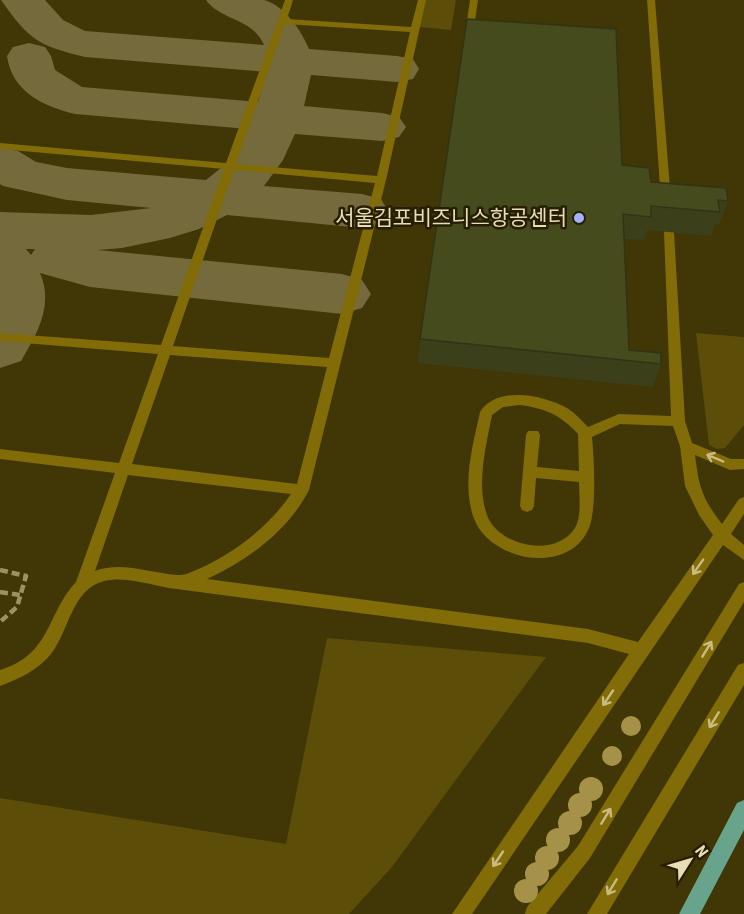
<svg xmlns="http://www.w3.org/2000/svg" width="744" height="914" viewBox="0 0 744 914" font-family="'Roboto Condensed','Noto Sans KR',sans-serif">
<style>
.green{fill:#5c4d09}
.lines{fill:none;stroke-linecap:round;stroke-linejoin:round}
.taxiway{fill:#746a3b;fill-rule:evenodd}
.path{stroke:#9c9165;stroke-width:4.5;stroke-dasharray:8 4;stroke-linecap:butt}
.lane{fill:#816c07;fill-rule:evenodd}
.primary{fill:#67a48b;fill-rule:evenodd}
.tree{fill:#a59248}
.wall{fill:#3c401a}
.building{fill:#464b1e;stroke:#313415;stroke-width:1.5}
.oneway{stroke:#c9bb81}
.poi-dot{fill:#a3b2fd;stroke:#251e03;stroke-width:2}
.labels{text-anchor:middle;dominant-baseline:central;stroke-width:5;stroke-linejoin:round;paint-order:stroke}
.poi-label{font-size:21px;fill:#e8ddb5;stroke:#251e03;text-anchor:end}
</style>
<rect width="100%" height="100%" fill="#413605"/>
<!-- green -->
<path class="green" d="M425 0H456L451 30 419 27Z
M696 333 744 337V425L725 448 717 449 709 445Z
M327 638 546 657 392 867 349 914H0V798L286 844Z"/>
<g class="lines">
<!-- taxiway -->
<path class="taxiway" d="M1 0H45L63 20 85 31 264 45C253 18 221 21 206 0 222 0 250 0 264 0 285 6 301 30 309 49L397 56 413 59 419 69 413 79 397 82 311 75 304 106 382 113 399 117 406 127 399 137 382 141 295 134 283 160 264 186 362 194 381 199 388 211 381 223 362 228 227 215 199 229 170 238 122 248 98 250 342 274 362 280 371 294 362 308 342 314 90 287 40 273C54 305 37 334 21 361L0 368V212L91 215 151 208 67 200 3 186 0 184V147L18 151 36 162 67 168 206 180 237 155 248 129 75 114C43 106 12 92 7 56L13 47 29 43 45 47 51 56 55 70 82 87 258 102 267 72 85 57C39 46 29 40 1 0ZM26 249H35L31 255Z"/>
<!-- path -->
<path class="path" d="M0 570 26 576 17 607 0 622
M0 592 20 595"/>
<!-- lane -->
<path class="lane" d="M285 0H293L287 19 411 27 418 0H426L386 180 309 490C288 531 248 560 207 579L588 629 638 642 713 535 699 515 685 486 680 446 673 426 620 424 592 437C594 457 597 509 589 528 569 577 487 561 473 516 462 482 473 445 480 412 497 385 544 395 567 408 575 413 581 420 588 427L619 414 671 416 664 232 669 228 674 232 685 421 692 443 731 459H744V469L730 470 695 455C699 487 702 498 722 524L739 499 744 497V514L731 534 744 545V560L723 545 472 914H452L629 654 588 643 169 588C148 584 125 576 104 581 72 589 69 631 51 654 38 670 19 679 0 686V670C52 654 46 614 76 582L115 473 0 459V449L119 463 158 354 0 341V333L161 345 224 169 0 149V143L226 163ZM285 24 410 32 377 176 236 164ZM234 170 375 183 329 358 173 346ZM170 355 327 367 297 484 132 464ZM519 405C545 408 561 415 578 434L579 471 537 467 540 435 538 431H528L526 435 520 506 522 510 527 512 532 510 534 506 536 478 579 482C579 495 582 516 575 528 555 559 498 546 487 515 476 484 486 446 492 415L503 407ZM128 475 291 494C269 526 238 550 203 567 195 570 186 576 177 575 149 573 122 561 95 571Z
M470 0H478L474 27 470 30 466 27Z
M647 0H655L671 201 666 204 661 201Z
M744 582V602L590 858 546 914H525L527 907 578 846 739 584Z
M744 663V685L607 914H587L738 665Z"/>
<!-- primary -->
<path class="primary" d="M744 800V830L700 914H679L737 803Z"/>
</g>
<!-- trees -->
<g class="tree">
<circle cx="631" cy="726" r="10"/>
<circle cx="612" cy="756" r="10"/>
<circle cx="591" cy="789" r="12"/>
<circle cx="580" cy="805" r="12"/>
<circle cx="570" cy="823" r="12"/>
<circle cx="558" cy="840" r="12"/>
<circle cx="547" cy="858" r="12"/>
<circle cx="537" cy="874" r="12"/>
<circle cx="526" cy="891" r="12"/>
</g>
<!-- wall -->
<path class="wall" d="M622 165 651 182 728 201 719 224H715L711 236 647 230 644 240 624 239 629 350 661 364 653 387 418 363 420 339Z"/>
<!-- building -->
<path class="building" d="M467 19 616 29 622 165 649 168 651 182 726 188 728 201 718 200 720 212 651 206V217L623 214 629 350 661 353V364L420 339Z"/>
<!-- one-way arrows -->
<defs><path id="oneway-shaft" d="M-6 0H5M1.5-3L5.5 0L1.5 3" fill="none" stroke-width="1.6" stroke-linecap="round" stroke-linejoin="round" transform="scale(1.5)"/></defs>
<g class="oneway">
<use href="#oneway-shaft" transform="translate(715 458) rotate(-157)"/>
<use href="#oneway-shaft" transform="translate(698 567) rotate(125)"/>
<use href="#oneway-shaft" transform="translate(707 649) rotate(-59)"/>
<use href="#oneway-shaft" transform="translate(608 698) rotate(124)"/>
<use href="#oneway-shaft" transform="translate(714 720) rotate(121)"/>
<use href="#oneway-shaft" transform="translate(606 816) rotate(-59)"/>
<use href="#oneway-shaft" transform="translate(498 859) rotate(124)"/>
<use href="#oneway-shaft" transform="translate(612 887) rotate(121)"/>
</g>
<!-- markers -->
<circle class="poi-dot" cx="579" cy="218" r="6"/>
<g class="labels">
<!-- poi labels -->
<g class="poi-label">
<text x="567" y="218">서울김포비즈니스항공센터</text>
</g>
</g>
<!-- north arrow -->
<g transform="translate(690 860) rotate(53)" stroke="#251e03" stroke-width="4.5" paint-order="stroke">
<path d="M0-4.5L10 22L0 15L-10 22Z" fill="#e8ddb5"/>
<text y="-9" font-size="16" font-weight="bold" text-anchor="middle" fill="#e8ddb5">N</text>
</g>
</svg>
